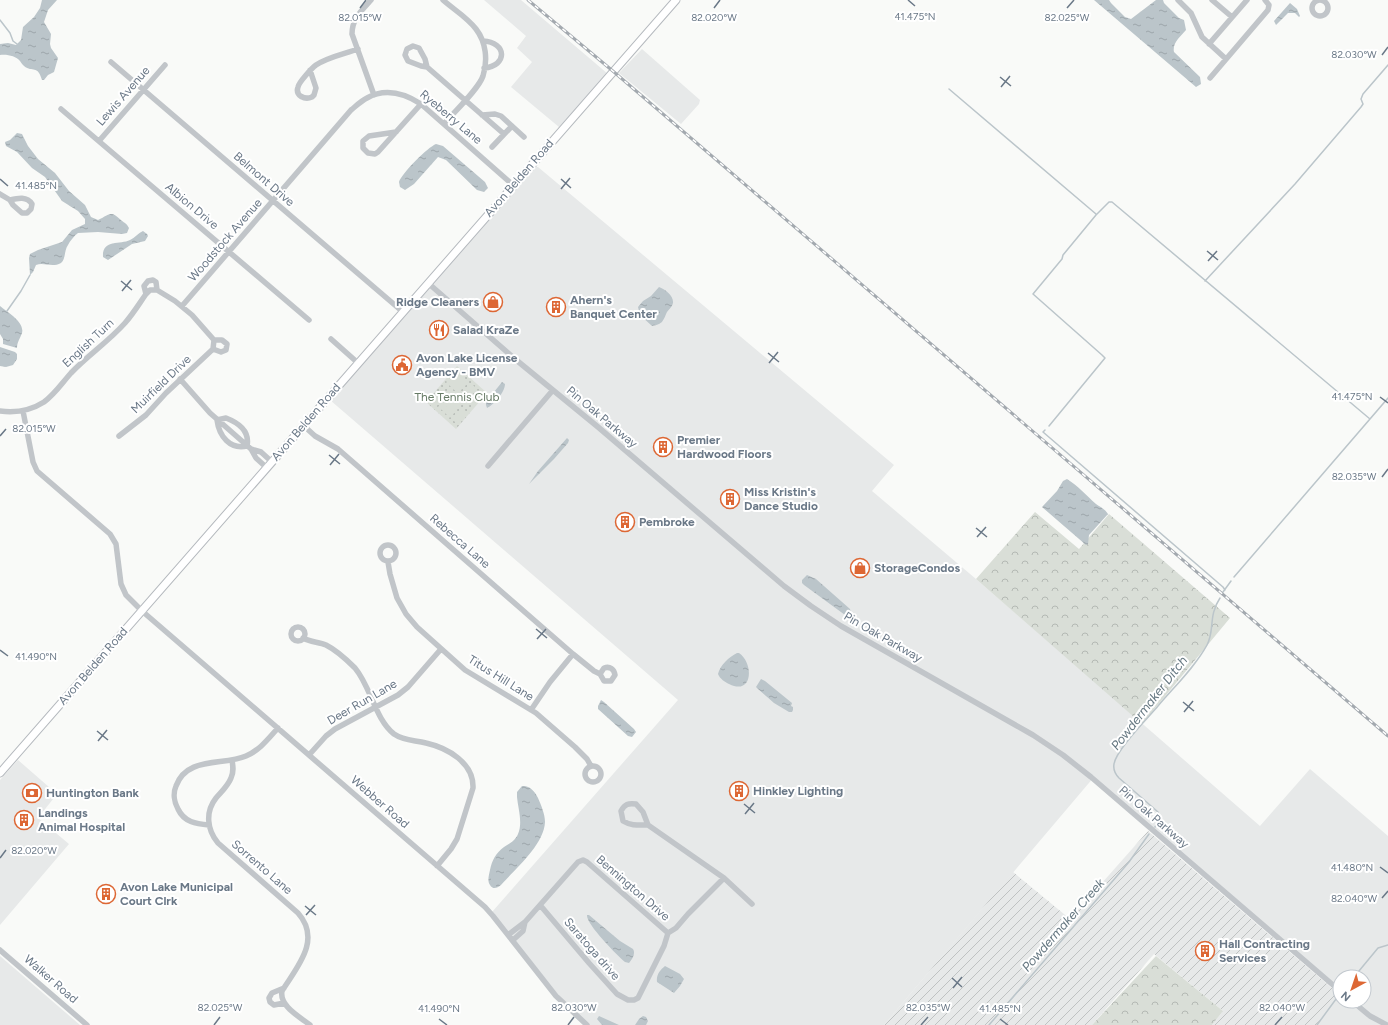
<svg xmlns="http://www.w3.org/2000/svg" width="1388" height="1025" viewBox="0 0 1388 1025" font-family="Figtree,sans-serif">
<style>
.built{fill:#e7e9e9}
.industrial{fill:url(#industrial-furrows)}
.grass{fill:url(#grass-dots)}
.forest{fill:url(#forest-crowns)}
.pitch{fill:#d9ded7}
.water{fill:url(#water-ripples)}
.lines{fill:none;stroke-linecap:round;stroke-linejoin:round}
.stream{stroke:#bbc5ca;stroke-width:1.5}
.major-casing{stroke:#b5b9be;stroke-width:9}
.minor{stroke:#c1c5c9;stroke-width:5.5}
.major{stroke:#fff;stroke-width:7}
.rail-casing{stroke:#a3a9af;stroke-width:3}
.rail{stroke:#fff;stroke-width:1.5;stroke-dasharray:4.5;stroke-linecap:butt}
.ticks{fill:none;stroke:#6a7887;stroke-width:1.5}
.labels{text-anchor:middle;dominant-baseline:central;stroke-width:4;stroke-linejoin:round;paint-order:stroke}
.street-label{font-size:12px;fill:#6a7887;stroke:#fff}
.poi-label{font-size:12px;font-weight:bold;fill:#6a7887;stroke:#fff;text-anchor:start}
.park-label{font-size:12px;fill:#667a65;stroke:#fff}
.water-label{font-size:13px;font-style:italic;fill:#667882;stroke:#fff}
.ticks-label{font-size:10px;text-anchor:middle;fill:#6a7887;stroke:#fff;stroke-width:4;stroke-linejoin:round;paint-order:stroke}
</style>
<defs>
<pattern id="industrial-furrows" width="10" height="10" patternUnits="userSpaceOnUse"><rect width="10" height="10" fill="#e7e9e9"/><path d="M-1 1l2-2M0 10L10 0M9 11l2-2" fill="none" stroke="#bfc2c2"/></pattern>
<pattern id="grass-dots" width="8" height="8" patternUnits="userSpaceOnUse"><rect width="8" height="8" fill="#d9ded7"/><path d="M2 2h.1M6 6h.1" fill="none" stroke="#b4b9b4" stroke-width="1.8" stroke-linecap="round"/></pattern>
<pattern id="forest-crowns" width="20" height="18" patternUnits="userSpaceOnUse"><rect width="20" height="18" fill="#d9ded7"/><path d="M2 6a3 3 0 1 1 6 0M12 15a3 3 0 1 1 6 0" fill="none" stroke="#b4b9b4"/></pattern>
<pattern id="water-ripples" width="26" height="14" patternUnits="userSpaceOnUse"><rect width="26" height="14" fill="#bbc5ca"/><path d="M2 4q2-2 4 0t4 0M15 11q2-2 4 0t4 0" fill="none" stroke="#9ca5aa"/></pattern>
</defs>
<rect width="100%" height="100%" fill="#f9faf8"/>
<!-- built -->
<path class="built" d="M484 0H521L608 74 559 127 511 87 532 62 517 48 526 36Z
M642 49 700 100 699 104 681 124 619 73Z
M534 167H538L894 465 872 491 976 579 1260 826 1310 769 1388 836V1025H1316L1340 995V1001H1364V977H1340V988L1094 777 884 1025H590L562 999 492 912 678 700 330 400Z
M18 760 57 794 38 818 69 844 0 925V780Z
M0 956 80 1025H0Z"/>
<!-- industrial -->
<path class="industrial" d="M1148 831 1340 995 1316 1025H1212L1223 1011 1154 954 1092 1025H884L1013 872 1070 919Z"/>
<!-- grass -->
<path class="grass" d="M457 366 487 393 456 429 426 402Z"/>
<!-- forest -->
<path class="forest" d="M1035 512 1079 549 1109 514 1230 618 1142 724 976 579Z
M1156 956 1223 1011 1212 1025H1092Z"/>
<!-- pitch -->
<path class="pitch" d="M456 371 462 376 451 387 446 382Z
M463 377 469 382 458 393 453 389Z
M471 383 476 388 466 400 460 395Z
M441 389 446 394 436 405 431 400Z
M478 390 483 395 473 406 467 401Z
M448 395 453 400 443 411 438 407Z
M455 401 460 406 450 418 445 413Z
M462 408 468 413 457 424 452 419Z"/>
<!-- water -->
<path class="water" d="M42 0H57L48 10 44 22 51 34 50 44 51 48 58 58 54 72 48 75 44 80H42C37 64 33 73 24 66 22 64 22 64 20 61 16 56 7 54 0 55V44L8 43 16 45 21 40 23 27 34 17 40 8Z
M1094 0H1109L1111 3 1125 17 1131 19 1156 0H1163L1164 3 1179 18 1184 20 1186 30C1181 36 1172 43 1174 52L1200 77 1201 84 1196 87Z
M1290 3 1297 9 1300 16 1299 17 1295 13H1288L1276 25 1274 21Z
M17 133 22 134 28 146 38 159 55 173 69 191 85 205 91 217 98 220C111 214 110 210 122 221 125 223 127 224 129 228L127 233 122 234 98 232 78 233C74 236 70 241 68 245 64 250 66 259 61 263 52 268 44 262 36 265L33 272 30 275 29 258 30 254 38 250 62 242 72 230 85 224V219L78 211 62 201 45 177 32 168 17 152 6 146 5 142 10 140Z
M436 144 443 146 485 182 488 188 484 192 477 190 446 160 438 157 414 184 405 190 400 187 399 182C402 173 428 147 436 144Z
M143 231 147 234 148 236 145 241 132 244 108 260 103 257C102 239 120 245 130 240 135 238 138 233 143 231Z
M659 287C665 289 674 296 673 303 672 307 669 309 667 312 663 321 663 324 652 326L640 315 638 307 643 301 651 296Z
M0 306C7 312 25 322 22 333 20 339 17 342 17 348L3 344V339L0 334Z
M0 347 15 352 17 354V359L13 365 6 367 0 366Z
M502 382 505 384C505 392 494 405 487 408L486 405V402Z
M567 438 569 440 568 443 554 459 529 484 538 471Z
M1067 479C1078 486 1086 495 1096 504 1100 507 1105 509 1108 514L1089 535 1088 544 1086 545 1042 507 1057 491 1063 481Z
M807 575 816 579 850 609 851 613 850 615H845L804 585 802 583V580Z
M737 653H739C754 663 753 696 729 684 725 682 720 679 718 674 720 665 729 657 737 653Z
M761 679 765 681 792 703 791 706 793 707V710L792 712H789L774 703 758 689 756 687Z
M601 700 604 702 634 729 636 732 632 737 628 736 598 709V706Z
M522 786C529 785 535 791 538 798 541 805 545 814 545 822 544 845 515 869 501 885 497 888 493 890 490 885 487 881 489 875 490 870 492 860 496 853 504 847 510 843 515 841 518 834 523 823 518 808 517 797V792Z
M587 915H589L620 941 633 949C636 954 632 959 629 963L625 962C617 955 586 924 587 915Z
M665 966 680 974 684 979 680 986 674 993 657 982C656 975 660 970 665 966Z
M599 1016 619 1025H602L597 1019Z
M643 1016 646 1017 648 1021 646 1025H635L639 1019Z"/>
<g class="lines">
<!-- stream -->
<path class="stream" d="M0 20 10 33 13 41 17 44
M949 89 1096 214V215L1063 255 1062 259 1033 294 1102 355 1105 358 1049 426
M1096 215 1109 202H1112L1370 419
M1205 281 1295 184 1361 107 1363 104 1361 99 1363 94 1388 65
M7 311 21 291 30 275
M1045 430 1043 432 1223 587 1225 590
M1234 577 1388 398
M1223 592 1231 581
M1155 827 1160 820 1158 812 1119 778C1115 774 1113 770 1114 764 1116 750 1148 718 1158 706 1174 687 1195 667 1207 645 1215 630 1208 616 1220 598
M1354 977 1378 948 1388 945
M989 1025 1129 862 1149 834
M1317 1025 1339 995"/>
<defs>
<path id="major" d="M0 773 676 0"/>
</defs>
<!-- major casing -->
<use href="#major" class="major-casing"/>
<!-- minor -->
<path class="minor" d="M371 0C361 11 352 19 352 34L374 95
M443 0C453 9 467 17 476 29 486 42 488 60 483 76 478 90 454 112 444 124
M1178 0 1191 13 1202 37 1226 59
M1212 0 1232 17
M1312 8a8 8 0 1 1 16 0a8 8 0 1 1-16 0Z
M483 41C507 42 508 66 484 68
M1209 44 1247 0
M111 62 403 312
M427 67 425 59 419 48 413 46 407 49 405 55 408 61 421 66 427 67 504 134
M310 70 316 88 314 95 312 97C305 100 295 96 298 87 299 82 312 68 316 65 328 57 344 54 358 49
M1210 78 1268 10 1269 5 1265 0
M61 109 309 320
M482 115 495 114 501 116 524 137
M396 132 369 136 363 141V148L368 153 375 154 378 152 421 104
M99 141 165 65
M492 147 512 126
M0 194 10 200 13 205 22 213H27L31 209 32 204C27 196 18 198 10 200
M428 283 515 359 598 427 784 586 811 606 841 626 1033 735 1063 755 1091 777 1340 991
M146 294 144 286 148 281 153 280 156 282 157 290
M182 306 351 110C356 106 361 101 367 98 385 88 404 93 421 104L513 185
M331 339 358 363
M213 349 221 352 226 350 227 344 222 340H214
M180 379 210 413 251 449 256 458 267 468
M0 411C16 413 30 411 44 402 55 394 62 383 71 373 88 355 108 342 125 323 133 314 139 304 146 294L150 290H157L175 301 192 315 214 340 213 349 166 393 146 415 119 436
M23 411 33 462 37 471 110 534 116 544 121 584 126 595 142 611 485 907 493 916 556 996 587 1025
M226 418C239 423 250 431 247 446 230 450 219 436 217 420Z
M304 426 315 436 338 449 573 654 594 671 600 674 604 681H611L615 675C614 669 610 666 604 668L600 674
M251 449 261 452 272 462
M488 466 553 390
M380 553a8 8 0 1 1 16 0a8 8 0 1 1-16 0Z
M388 562 390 574 397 598 406 614 417 627 465 670 536 713 575 747 587 759 591 766
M291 634a7 7 0 1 1 14 0a7 7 0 1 1-14 0Z
M303 638C310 642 319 642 326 645 336 650 347 660 355 668 371 687 375 719 394 734 404 741 415 740 426 743 448 748 474 763 473 788L457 839 451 849 437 866
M531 710 550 682 573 654
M309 755 326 736 335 729 398 695 408 687 441 649
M232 760C233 766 234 772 231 778 228 786 221 792 216 798 205 812 207 830 218 843L298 913C322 940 297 967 282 991 279 1006 300 1017 310 1025
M585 774a8 8 0 1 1 16 0a8 8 0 1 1-16 0Z
M209 825C196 824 184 822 178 809 174 802 173 793 176 786 187 756 223 766 246 756 260 750 268 739 278 728
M648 825 643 812 636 804C628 803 625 804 621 811L623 821C631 826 639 825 648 825L724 878 752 904
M540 905 589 963 617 994 628 1000H634L638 998 664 946 668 933
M525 922 578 862 583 860 587 862 668 933
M668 933 676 928 688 914 724 878
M508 935 525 922 523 931 513 940
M0 950 87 1025
M284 988 272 993 269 998 270 1002 274 1005 284 1003
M1352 1001 1370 1016 1387 1025"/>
<!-- major -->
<use href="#major" class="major"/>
<defs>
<path id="rail" d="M528 0 614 72 1388 736"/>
</defs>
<!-- rail casing -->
<use href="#rail" class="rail-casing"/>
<!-- rail -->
<use href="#rail" class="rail"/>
</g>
<!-- ticks -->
<path class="ticks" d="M908 0 915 6M360 8 366 0M714 8 720 0M1067 8 1074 0M1382 55 1388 47M1000 77 1011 86M1001 87 1010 76M0 179 8 186M561 179 571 188M561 189 570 178M1207 251 1218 260M1208 261 1217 251M121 281 132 290M122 291 131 280M768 353 779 362M769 363 778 352M1380 397 1388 403M0 436 6 429M329 455 340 464M330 465 339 454M1382 477 1388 469M976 528 987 537M977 537 986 527M536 629 547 638M537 639 546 629M0 650 8 656M1183 702 1194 711M1184 712 1193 701M97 731 108 740M98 741 107 730M744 804 755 813M745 814 754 803M0 858 6 850M1380 867 1388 873M1382 898 1388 891M305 906 316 915M306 915 315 905M952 978 962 987M953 988 962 977M439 1019 447 1025M1000 1019 1008 1025M214 1025 220 1017M568 1025 574 1017M921 1025 928 1017M1275 1025 1282 1017"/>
<!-- icons -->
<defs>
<symbol id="shop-ring" viewBox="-11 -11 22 22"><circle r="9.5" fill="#fff" stroke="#dd6734" stroke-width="1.5"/><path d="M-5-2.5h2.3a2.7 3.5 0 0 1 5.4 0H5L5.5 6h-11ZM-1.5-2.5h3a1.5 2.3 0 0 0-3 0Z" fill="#dd6734"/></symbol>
<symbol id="building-ring" viewBox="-11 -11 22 22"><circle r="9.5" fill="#fff" stroke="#dd6734" stroke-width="1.5"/><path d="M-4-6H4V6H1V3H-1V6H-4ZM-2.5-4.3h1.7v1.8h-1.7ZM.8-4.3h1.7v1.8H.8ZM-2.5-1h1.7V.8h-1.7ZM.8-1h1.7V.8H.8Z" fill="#dd6734"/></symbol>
<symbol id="restaurant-ring" viewBox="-11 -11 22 22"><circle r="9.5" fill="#fff" stroke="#dd6734" stroke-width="1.5"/><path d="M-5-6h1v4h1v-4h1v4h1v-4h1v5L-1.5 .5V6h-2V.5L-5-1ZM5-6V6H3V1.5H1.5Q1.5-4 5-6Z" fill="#dd6734"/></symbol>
<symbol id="civic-ring" viewBox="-11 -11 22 22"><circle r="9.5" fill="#fff" stroke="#dd6734" stroke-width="1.5"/><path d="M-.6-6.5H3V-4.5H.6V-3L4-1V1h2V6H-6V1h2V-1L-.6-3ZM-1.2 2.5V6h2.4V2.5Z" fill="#dd6734"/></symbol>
<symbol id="bank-ring" viewBox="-11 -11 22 22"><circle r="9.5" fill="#fff" stroke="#dd6734" stroke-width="1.5"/><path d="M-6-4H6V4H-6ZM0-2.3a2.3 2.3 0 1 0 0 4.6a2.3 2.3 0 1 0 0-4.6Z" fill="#dd6734"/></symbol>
</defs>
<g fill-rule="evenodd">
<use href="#shop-ring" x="482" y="291" width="22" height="22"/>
<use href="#building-ring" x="545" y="296" width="22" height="22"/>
<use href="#restaurant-ring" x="428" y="319" width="22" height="22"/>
<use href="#civic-ring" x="391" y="354" width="22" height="22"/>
<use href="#building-ring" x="652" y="436" width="22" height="22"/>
<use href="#building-ring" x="719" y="488" width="22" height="22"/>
<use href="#building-ring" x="614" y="511" width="22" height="22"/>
<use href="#shop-ring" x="849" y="557" width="22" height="22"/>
<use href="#building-ring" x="728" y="780" width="22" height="22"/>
<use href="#bank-ring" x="21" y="782" width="22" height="22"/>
<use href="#building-ring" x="13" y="809" width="22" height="22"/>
<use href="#building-ring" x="95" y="883" width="22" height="22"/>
<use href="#building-ring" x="1194" y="940" width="22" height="22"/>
</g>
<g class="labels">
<!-- street labels -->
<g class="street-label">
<text transform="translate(123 96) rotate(-49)">Lewis Avenue</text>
<text transform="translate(451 117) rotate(40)">Ryeberry Lane</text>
<text transform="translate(519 178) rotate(-49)">Avon Belden Road</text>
<text transform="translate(264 179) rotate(41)">Belmont Drive</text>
<text transform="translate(192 206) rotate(40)">Albion Drive</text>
<text transform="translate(225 240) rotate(-49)">Woodstock Avenue</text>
<text transform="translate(88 343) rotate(-43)">English Turn</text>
<text transform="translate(161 384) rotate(-44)">Muirfield Drive</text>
<text transform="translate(602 417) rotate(40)">Pin Oak Parkway</text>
<text transform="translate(306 422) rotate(-49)">Avon Belden Road</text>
<text transform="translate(460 541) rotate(41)">Rebecca Lane</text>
<text transform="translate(883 637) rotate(30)">Pin Oak Parkway</text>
<text transform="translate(93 666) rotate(-49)">Avon Belden Road</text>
<text transform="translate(501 678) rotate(32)">Titus Hill Lane</text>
<text transform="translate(362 702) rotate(-30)">Deer Run Lane</text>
<text transform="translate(380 802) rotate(41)">Webber Road</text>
<text transform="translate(1154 817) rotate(41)">Pin Oak Parkway</text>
<text transform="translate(262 867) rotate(41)">Sorrento Lane</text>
<text transform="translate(633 888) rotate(41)">Bennington Drive</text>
<text transform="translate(592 949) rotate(49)">Saratoga drive</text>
<text transform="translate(51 979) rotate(41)">Walker Road</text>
</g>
<!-- poi labels -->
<g class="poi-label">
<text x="570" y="300">Ahern's<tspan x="570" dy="14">Banquet Center</tspan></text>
<text x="479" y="302" text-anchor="end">Ridge Cleaners</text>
<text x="453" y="330">Salad KraZe</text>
<text x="416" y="358">Avon Lake License<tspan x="416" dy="14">Agency - BMV</tspan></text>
<text x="677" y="440">Premier<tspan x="677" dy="14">Hardwood Floors</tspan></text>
<text x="744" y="492">Miss Kristin's<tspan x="744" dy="14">Dance Studio</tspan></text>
<text x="639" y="522">Pembroke</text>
<text x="874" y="568">StorageCondos</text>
<text x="753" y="791">Hinkley Lighting</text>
<text x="46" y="793">Huntington Bank</text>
<text x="38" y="813">Landings<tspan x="38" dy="14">Animal Hospital</tspan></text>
<text x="120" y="887">Avon Lake Municipal<tspan x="120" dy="14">Court Clrk</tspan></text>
<text x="1219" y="944">Hall Contracting<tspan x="1219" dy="14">Services</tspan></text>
</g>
<!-- park labels -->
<g class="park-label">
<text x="457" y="397">The Tennis Club</text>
</g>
<!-- water labels -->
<g class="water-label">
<text transform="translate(1149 703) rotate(-52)">Powdermaker Ditch</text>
<text transform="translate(1063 925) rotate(-49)">Powdermaker Creek</text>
</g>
</g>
<g class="ticks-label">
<text x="915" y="20">41.475°N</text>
<text x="360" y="21">82.015°W</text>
<text x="714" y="21">82.020°W</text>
<text x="1067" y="21">82.025°W</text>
<text x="1354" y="58">82.030°W</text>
<text x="36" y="189">41.485°N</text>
<text x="1352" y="400">41.475°N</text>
<text x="34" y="432">82.015°W</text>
<text x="1354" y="480">82.035°W</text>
<text x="36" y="660">41.490°N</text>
<text x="34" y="854">82.020°W</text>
<text x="1352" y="871">41.480°N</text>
<text x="1354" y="902">82.040°W</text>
<text x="220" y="1011">82.025°W</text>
<text x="574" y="1011">82.030°W</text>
<text x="928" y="1011">82.035°W</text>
<text x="1282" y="1011">82.040°W</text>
<text x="439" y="1012">41.490°N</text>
<text x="1000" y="1012">41.485°N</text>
</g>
<!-- north arrow -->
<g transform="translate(1352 989) rotate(220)"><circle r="19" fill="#ffffff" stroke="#c3c9cf"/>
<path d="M0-3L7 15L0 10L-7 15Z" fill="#dd6734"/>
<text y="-6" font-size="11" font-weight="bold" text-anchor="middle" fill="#6a7887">N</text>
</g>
</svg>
